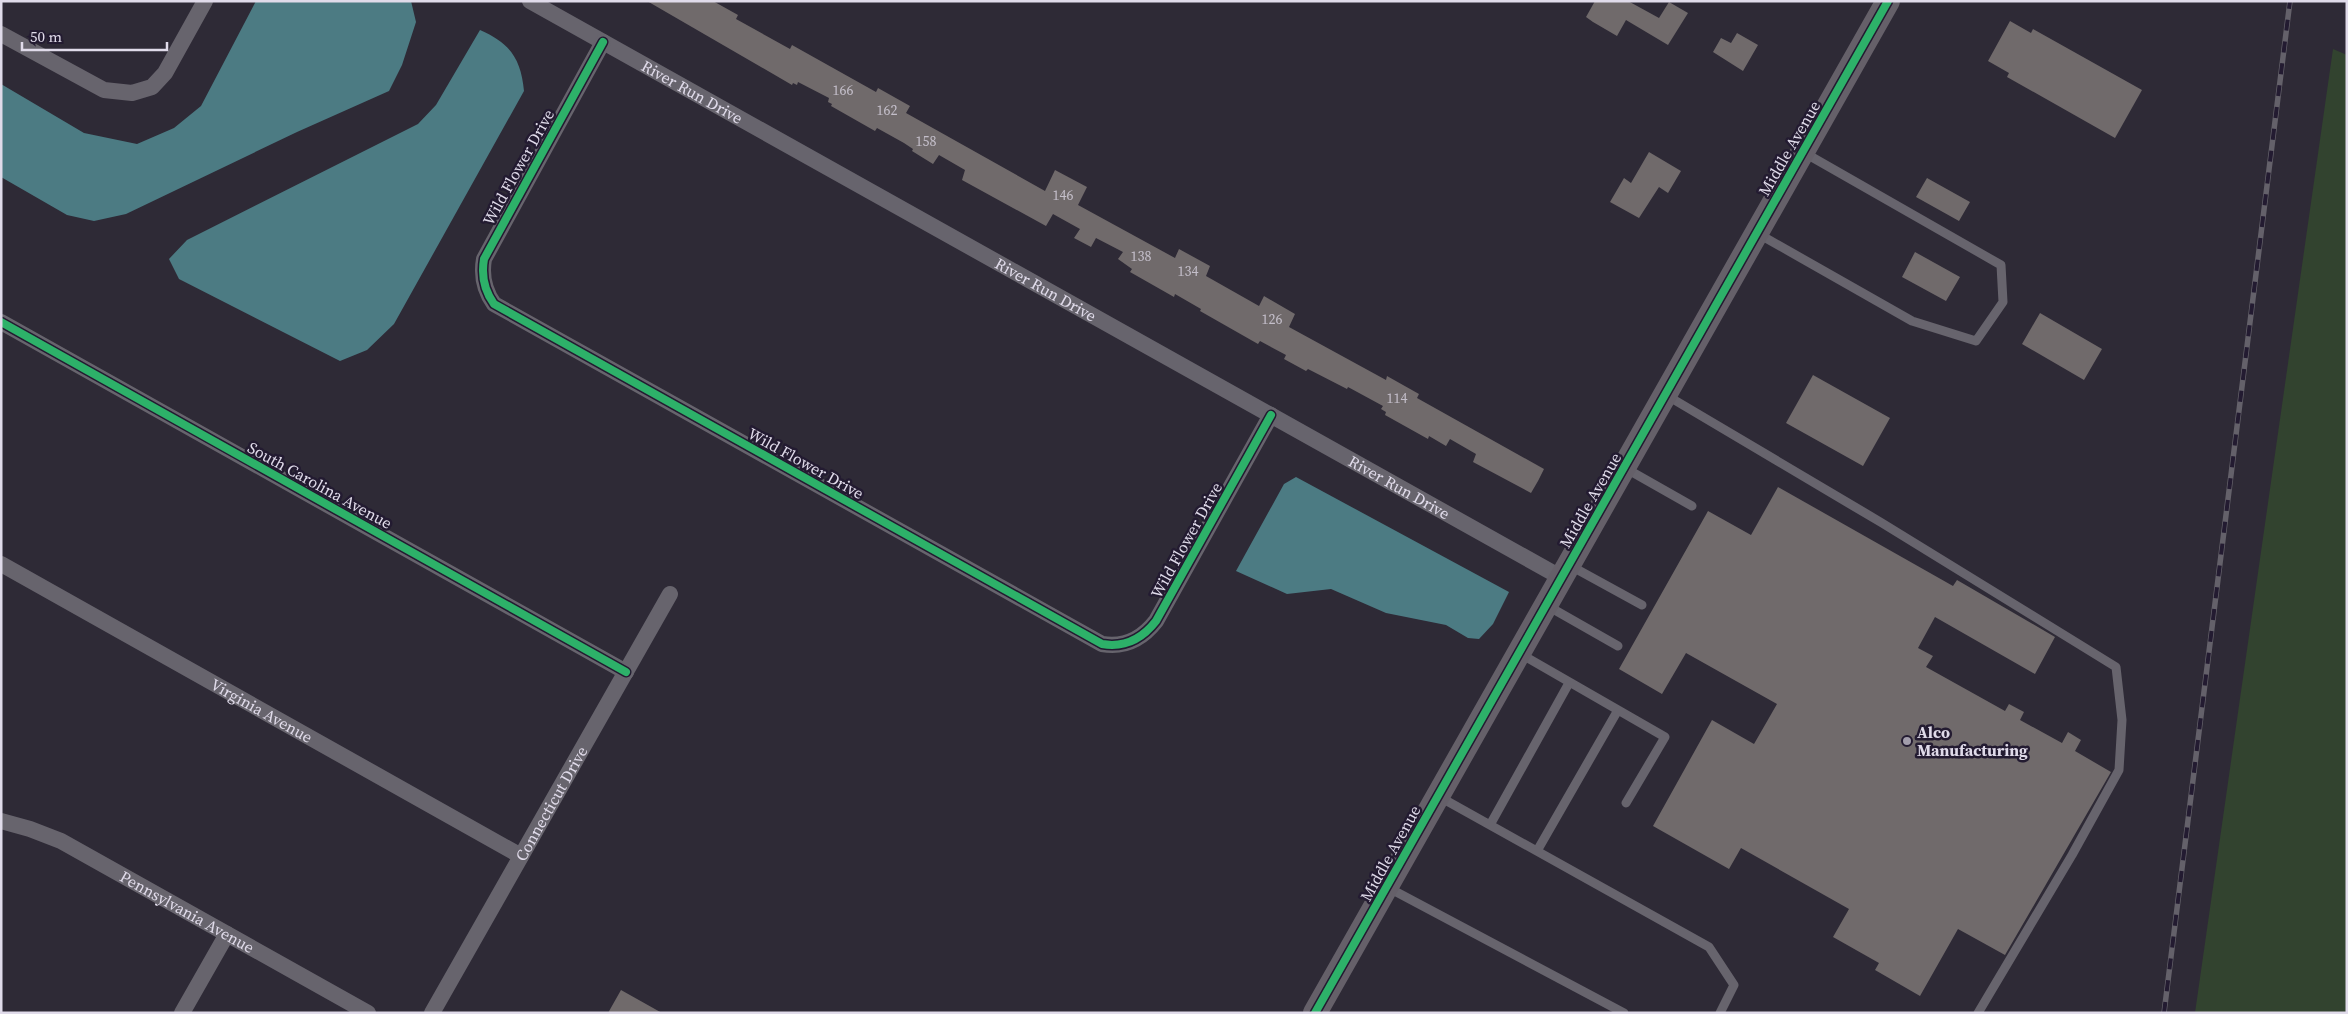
<svg xmlns="http://www.w3.org/2000/svg" width="2348" height="1014" viewBox="0 0 2348 1014" font-family="'Source Serif 4',serif">
<style>
.green{fill:#32432f}
.water{fill:#4c7b83}
.building{fill:#706a6b}
.lines{fill:none;stroke-linecap:round;stroke-linejoin:round}
.lane{stroke:#67646d;stroke-width:9}
.street{stroke:#67646d;stroke-width:16}
.secondary{stroke:#656069;stroke-width:24}
.rail-casing{stroke:#64616a;stroke-width:5.5}
.rail{stroke:#231b31;stroke-width:4;stroke-dasharray:11;stroke-linecap:butt}
.cycleway-casing{stroke:#231b31;stroke-width:11}
.cycleway{stroke:#2db169;stroke-width:8}
.poi-dot{fill:#a29dab;stroke:#231b31;stroke-width:2}
.labels{text-anchor:middle;dominant-baseline:central;stroke-width:5;stroke-linejoin:round;paint-order:stroke}
.number-label{font-size:14px;fill:#c4bfca}
.street-label{font-size:16px;fill:#e0dbea;stroke:#231b31}
.poi-label{font-size:16px;font-weight:bold;fill:#e0dbea;stroke:#231b31;text-anchor:start}
</style>
<rect width="100%" height="100%" fill="#2e2a36"/>
<!-- green -->
<path class="green" d="M2333 49 2347 55V1013H2195Z"/>
<!-- water -->
<path class="water" d="M256 1H411L416 22 402 65 389 91 297 132 126 214 94 221 67 215 1 177V84L84 133 137 144 174 128 201 106Z
M480 30C510 43 521 59 524 91L394 324 367 350 340 361 179 279 169 259 187 240 418 124 436 105Z
M1296 477 1509 592 1493 624 1479 639 1468 638 1446 625 1386 613 1331 589 1287 594 1236 571 1284 484Z"/>
<!-- building -->
<path class="building" d="M647 1H713L738 15 736 19 790 49 792 45 876 92 878 88 910 106 906 113 1045 191 1055 170 1087 187 1078 205 1175 258 1179 249 1210 266 1206 276 1259 306 1264 296 1295 314 1289 327 1386 380 1387 376 1419 394 1417 398 1544 469 1538 481 1531 493 1473 462 1476 454 1450 439 1446 446 1429 436 1428 439 1385 415 1386 412 1381 409 1383 406 1348 387 1347 389 1308 369 1306 371 1284 359 1286 355 1260 341 1258 344 1200 311 1201 309 1175 294 1174 297 1130 272 1132 269 1118 259 1123 252 1096 238 1091 247 1074 238 1080 229 1053 214 1046 226 962 180 965 170 939 155 933 164 912 151 913 149 904 143 877 128 875 131 831 106 832 104 828 102 829 98 798 82 797 85 793 83 792 85Z
M1595 1H1628L1659 18 1669 2 1688 13 1668 45 1626 20 1617 36 1593 22 1586 17Z
M2010 21 2031 33 2033 29 2142 90 2115 138 2007 77 2009 73 1988 61Z
M1737 33 1758 45 1743 71 1713 52 1721 38 1731 43Z
M1649 152 1681 171 1668 193 1659 187 1639 218 1610 202 1624 178 1631 183Z
M1927 178 1970 202 1959 221 1916 197Z
M1915 252 1960 277 1946 301 1902 277Z
M2040 313 2102 349 2084 380 2022 344Z
M1813 375 1890 418 1863 466 1786 423Z
M1778 487 1953 586 1957 580 2055 637 2035 674 1935 617 1918 648 1933 656 1926 667 2005 711 2009 704 2024 712 2020 720 2062 743 2068 732 2081 740 2075 751 2111 772 2005 955 1958 929 1920 996 1875 970 1879 963 1833 937 1849 909 1741 848 1729 869 1653 826 1712 720 1754 744 1777 704 1686 653 1662 694 1619 669 1708 511 1751 535Z
M621 990 662 1013H608Z"/>
<g class="lines">
<!-- lane -->
<path class="lane" d="M1757 233 1912 321 1976 341 2003 302 2001 265 1803 152
M1666 395 1882 523 2116 667 2122 720 2119 770 2072 855 1978 1013
M1625 468 1692 506
M1569 565 1642 605
M1546 605 1618 646
M1519 653 1665 737 1626 803
M1438 796 1709 947 1734 985 1720 1013
M1490 825 1569 683
M1537 851 1618 710
M1387 887 1624 1013"/>
<!-- street -->
<g class="street">
<path id="s1" d="M530 1 1562 578"/>
<path d="M1 34 104 90 132 93 152 87 165 73 205 1"/>
<path d="M603 42 484 259C481 276 484 290 494 304L1102 644C1125 648 1142 639 1156 621L1271 415"/>
<path d="M1 322 626 672"/>
<path id="s2" d="M1 564 521 856"/>
<path id="s3" d="M1 821 30 829 61 841 368 1013"/>
<path d="M182 1013 227 934"/>
<path id="s4" d="M432 1013 670 594"/>
</g>
<!-- secondary -->
<path class="secondary" d="M1315 1013 1888 1"/>
<defs>
<path id="rail" d="M2164 1013 2290 1"/>
</defs>
<!-- rail casing -->
<use href="#rail" class="rail-casing"/>
<!-- rail -->
<use href="#rail" class="rail"/>
<defs>
<path id="cycleway" d="M603 42 484 259C481 276 484 290 494 304L1102 644C1125 648 1142 639 1156 621L1271 415
M1 322 626 672
M1315 1013 1888 1"/>
</defs>
<!-- cycleway casing -->
<use href="#cycleway" class="cycleway-casing"/>
<!-- cycleway -->
<use href="#cycleway" class="cycleway"/>
</g>
<!-- markers -->
<circle class="poi-dot" cx="1907" cy="741" r="5"/>
<g class="labels">
<!-- number labels -->
<g class="number-label">
<text x="843" y="90">166</text>
<text x="887" y="110">162</text>
<text x="926" y="141">158</text>
<text x="1063" y="195">146</text>
<text x="1141" y="256">138</text>
<text x="1188" y="271">134</text>
<text x="1272" y="319">126</text>
<text x="1397" y="398">114</text>
</g>
<!-- street labels -->
<g class="street-label">
<text stroke="none"><textPath href="#s1" startOffset="186">River Run Drive</textPath></text>
<text transform="translate(1789 148) rotate(-60)">Middle Avenue</text>
<text transform="translate(518 167) rotate(-61)">Wild Flower Drive</text>
<text stroke="none"><textPath href="#s1" startOffset="591">River Run Drive</textPath></text>
<text transform="translate(806 463) rotate(29)">Wild Flower Drive</text>
<text transform="translate(320 485) rotate(29)">South Carolina Avenue</text>
<text stroke="none"><textPath href="#s1" startOffset="996">River Run Drive</textPath></text>
<text transform="translate(1590 500) rotate(-60)">Middle Avenue</text>
<text transform="translate(1186 540) rotate(-61)">Wild Flower Drive</text>
<text stroke="none"><textPath href="#s2" startOffset="299">Virginia Avenue</textPath></text>
<text stroke="none"><textPath href="#s4" startOffset="241">Connecticut Drive</textPath></text>
<text transform="translate(1390 853) rotate(-61)">Middle Avenue</text>
<text stroke="none"><textPath href="#s3" startOffset="208">Pennsylvania Avenue</textPath></text>
</g>
<!-- poi labels -->
<g class="poi-label">
<text x="1917" y="732">Alco<tspan x="1917" dy="18">Manufacturing</tspan></text>
</g>
</g>
<!-- border -->
<rect width="2348" height="1014" fill="none" stroke="#e0dbea" stroke-width="5"/>
<!-- scale -->
<path d="M22 42v8h145v-8" fill="none" stroke="#e0dbea" stroke-width="2.5"/>
<text x="30" y="42" font-size="15" fill="#e0dbea" stroke="#231b31" stroke-width="4" paint-order="stroke">50 m</text>
</svg>
